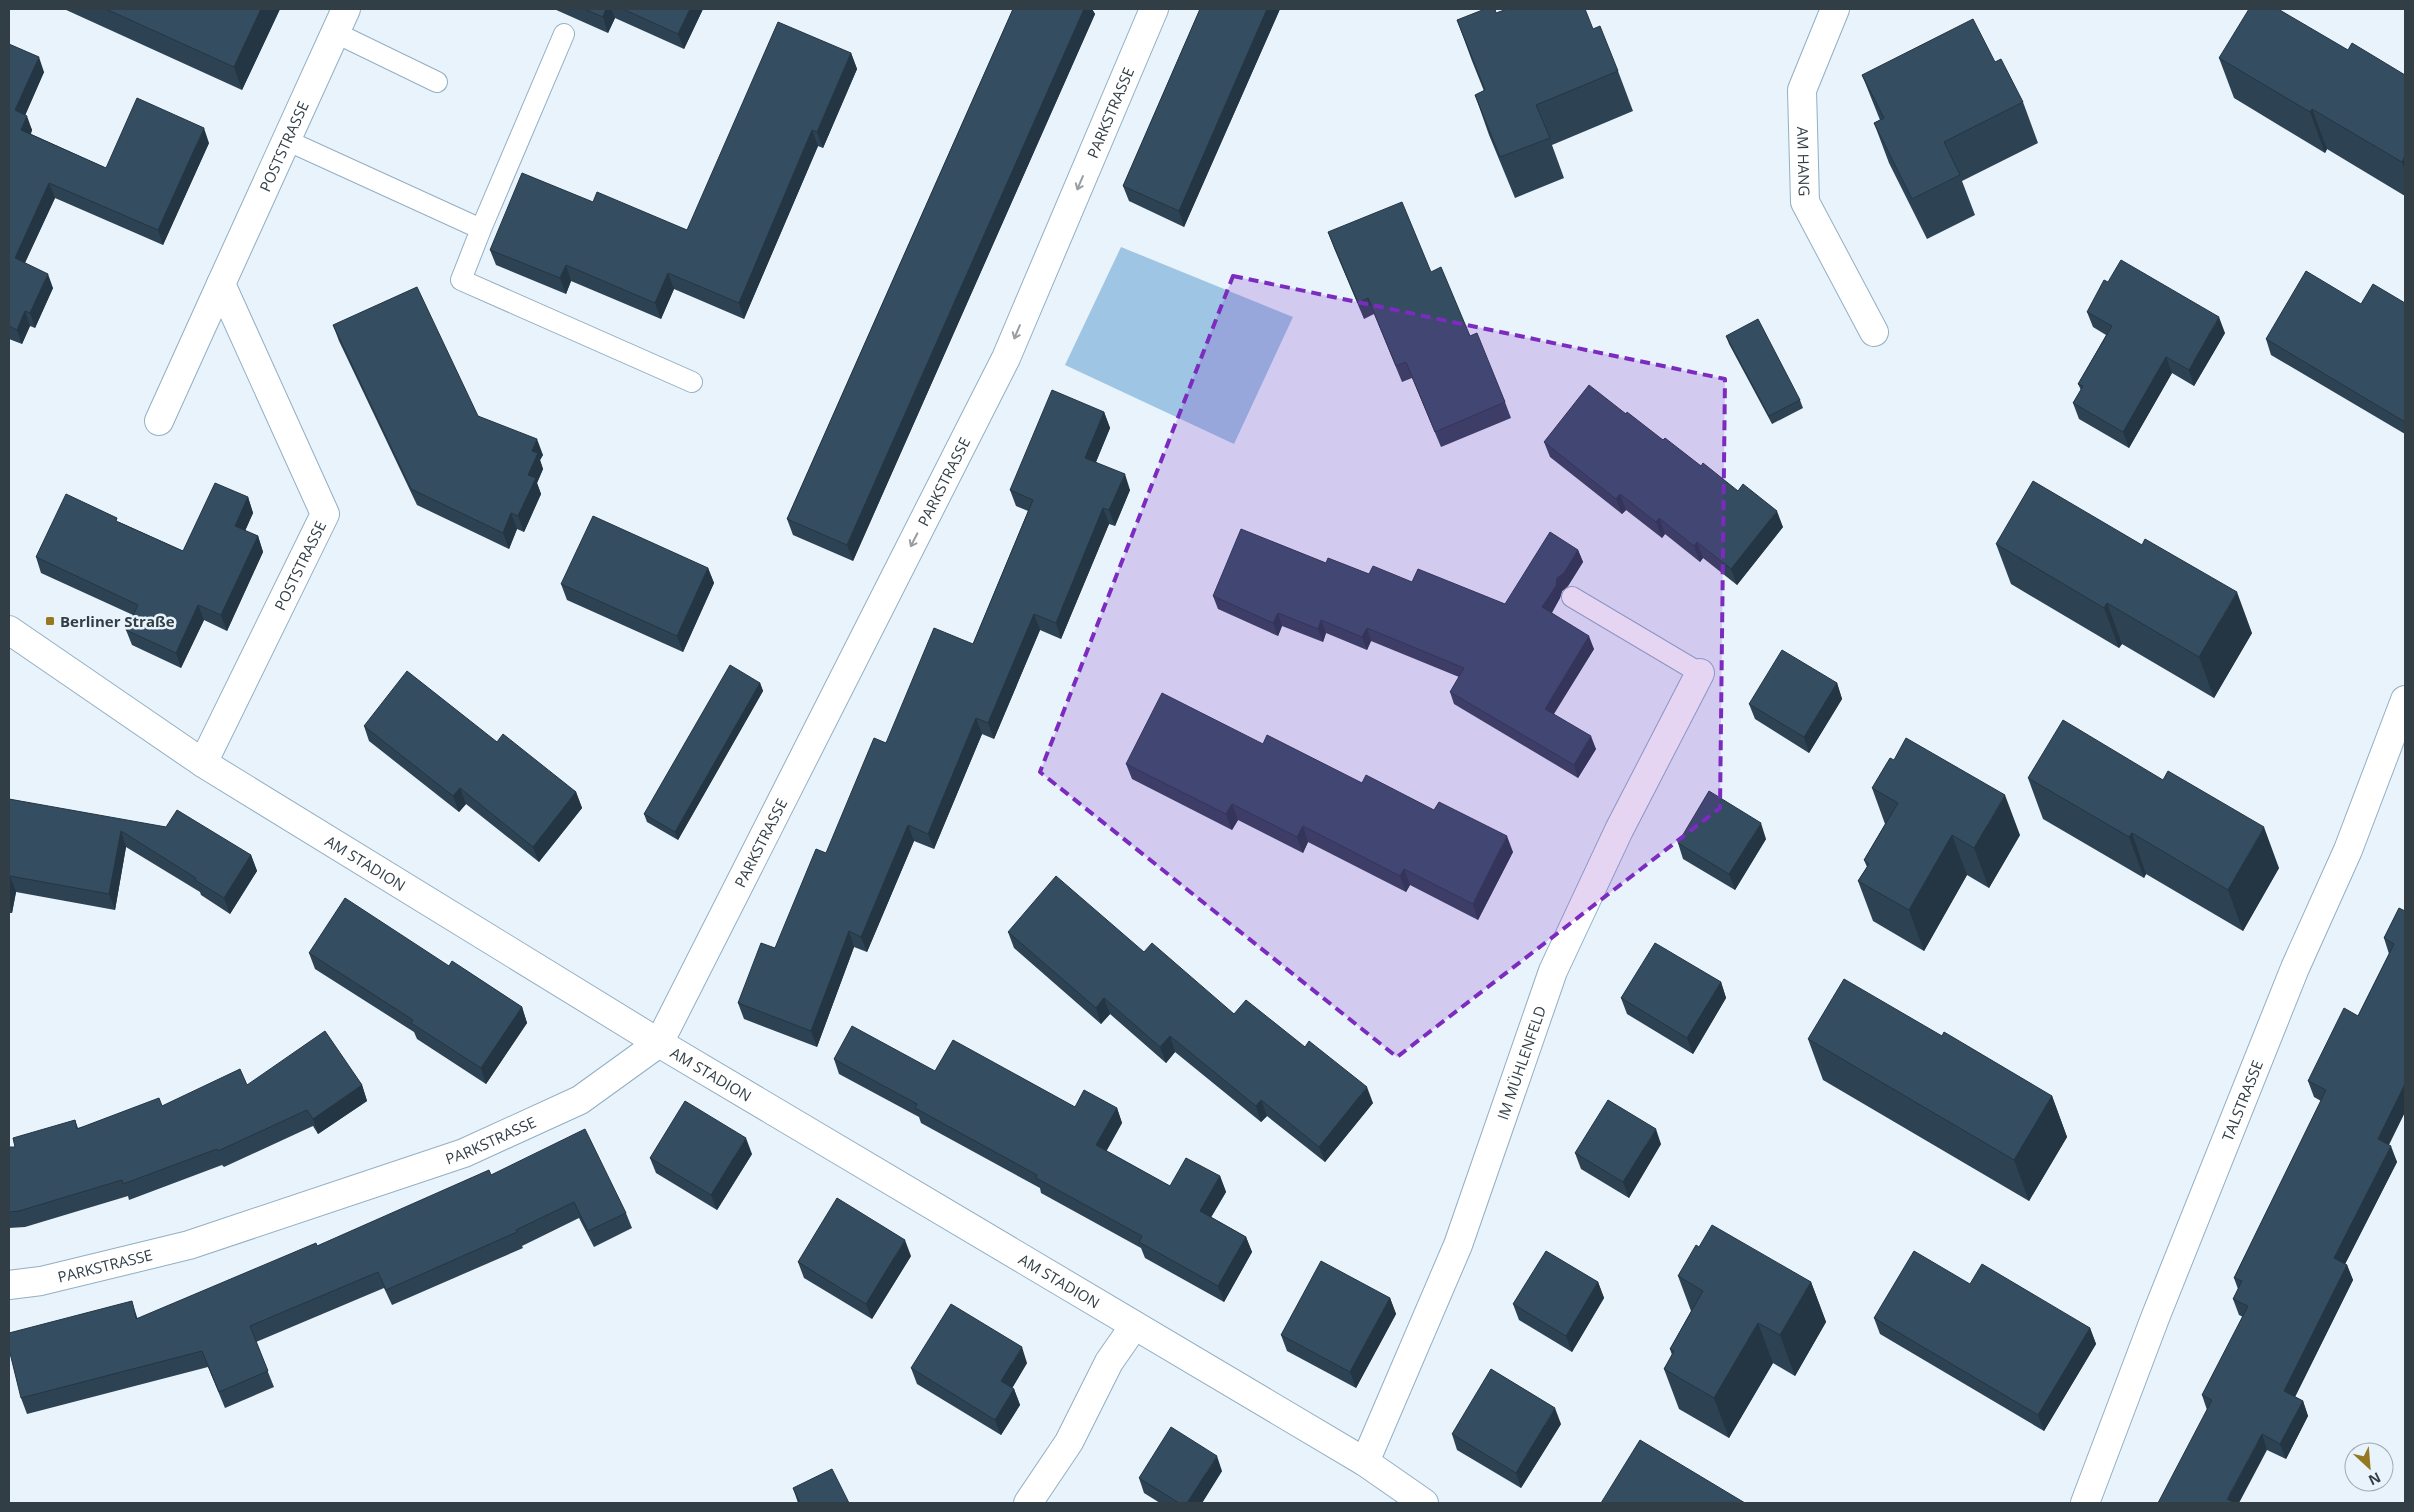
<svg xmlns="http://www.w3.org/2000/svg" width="2414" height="1512" viewBox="0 0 2414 1512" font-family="'Open Sans',sans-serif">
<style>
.green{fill:#9ec6e4}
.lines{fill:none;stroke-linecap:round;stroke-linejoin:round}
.service-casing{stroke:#92afc4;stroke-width:22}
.minor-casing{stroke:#92afc4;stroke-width:30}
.service{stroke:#fff;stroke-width:20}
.minor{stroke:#fff;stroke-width:28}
.wall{fill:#2d4253}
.shaded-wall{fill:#243643}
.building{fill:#344d60;stroke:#243643}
.oneway{stroke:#989ea2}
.marked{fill:#7b2cbf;fill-opacity:0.2;stroke:#7b2cbf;stroke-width:4;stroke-dasharray:10 6;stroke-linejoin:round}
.poi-dot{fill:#957920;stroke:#e8f3fc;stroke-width:2}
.labels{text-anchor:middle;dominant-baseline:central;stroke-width:5;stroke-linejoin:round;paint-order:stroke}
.street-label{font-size:15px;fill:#323e46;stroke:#e8f3fc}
.poi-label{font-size:15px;font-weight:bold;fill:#323e46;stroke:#e8f3fc;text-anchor:start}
</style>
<rect width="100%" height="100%" fill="#e8f3fc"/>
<!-- green -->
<path class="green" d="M1121 247 1293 317 1234 444 1065 365Z"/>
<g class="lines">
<defs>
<path id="service" d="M336 33 437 82
M286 140 481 229 564 34
M481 229 461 280 692 382
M1572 597 1700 673"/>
<g id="minor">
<path id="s1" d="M1835 9 1802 90 1805 202 1874 332"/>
<path d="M159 421 221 284"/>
<path id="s2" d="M9 630 203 763 659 1043 1365 1462 1424 1503"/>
<path id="s3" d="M203 763 325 514 221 284 346 9"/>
<path id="s4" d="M9 1285 41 1281 189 1245 464 1153 580 1100 659 1043 1006 358 1154 9"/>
<path id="s5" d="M1365 1462 1458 1245 1553 971 1619 830 1700 673"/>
<path d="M1028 1503 1069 1442 1109 1362 1134 1326"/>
<path id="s6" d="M2085 1503 2155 1318 2295 968 2348 850 2405 700"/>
</g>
</defs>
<!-- service casing -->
<use href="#service" class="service-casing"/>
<!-- minor casing -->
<use href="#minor" class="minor-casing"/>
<!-- service -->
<use href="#service" class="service"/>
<!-- minor -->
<use href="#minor" class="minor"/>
</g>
<!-- wall -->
<path class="wall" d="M64 9H280L242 90Z
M554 9H703L684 49 615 18 608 33Z
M1013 9H1092L1095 14 853 561 793 535 787 519Z
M1200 9H1280L1184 227 1129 201 1123 186Z
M1496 13 1593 29 1618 71 1633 111 1552 145 1564 178 1515 198 1489 135 1475 95 1484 91 1472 61 1457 20Z
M9 44 44 72 25 115 32 130 31 134 106 168 209 143 163 245 55 198 25 263 53 288 35 328 30 326 22 344 9 339Z
M2348 50 2405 75V196L2327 149 2325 153 2234 98 2219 58Z
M851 53 857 69 823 148 818 146 744 319 674 289 661 319 571 281 566 294 496 265 490 250 593 202 687 230Z
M1995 62 2023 102 2038 143 1962 181 1975 215 1927 239 1889 163 1874 123 1880 120 1862 75Z
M1328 232 1431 272 1470 336 1505 402 1511 418 1441 447 1412 378 1402 382 1374 314 1364 319 1334 248Z
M2405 303V434L2271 355 2266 339 2361 304Z
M2087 312 2225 333 2194 386 2172 373 2129 448 2079 419 2073 403 2081 390 2078 384 2106 335 2093 327Z
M333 325 478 416 543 455 540 460 543 469 537 483 541 494 524 532 517 529 509 549 417 505 339 341Z
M1726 336 1800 400 1803 408 1772 424 1729 344Z
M1104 412 1110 428 1096 462 1130 490 1115 526 1109 524 1061 639 1040 630 994 739 982 734 934 849 914 841 867 952 854 947 817 1047 744 1019 738 1003 775 948 886 743 973 644 1028 511 1016 506 1010 490Z
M1663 440 1701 466 1783 527 1737 585 1703 558 1700 562 1665 534 1662 538 1626 510 1622 514 1550 457 1544 442Z
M248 497 253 513 245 531 258 536 263 552 227 631 204 620 181 668 132 645 126 630 133 615 41 573 36 557 119 522 183 551Z
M1996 544 2252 633 2214 698 2122 644 2119 648 2011 584Z
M1578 550 1583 562 1568 586 1562 591 1560 598 1552 613 1594 649 1554 714 1596 749 1578 778 1454 704 1450 692 1459 677 1371 641 1367 650 1326 633 1323 642 1282 626 1278 636 1218 609 1213 596 1326 563 1369 574 1412 582 1505 604Z
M708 568 714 583 683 652 567 600 561 584Z
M760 683 763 691 678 840 647 822 644 814Z
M1837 683 1842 699 1809 753 1755 719 1749 704Z
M364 726 497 742 576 792 582 808 539 862 466 804 459 812 369 741Z
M1263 744 1362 783 1513 852 1478 920 1410 885 1406 892 1308 842 1303 853 1238 820 1232 830 1132 779 1126 764Z
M2028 778 2279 868 2243 931 2146 874 2144 878 2043 819Z
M1872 788 2020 835 1989 888 1967 875 1924 951 1873 921 1858 881 1867 867 1864 860 1885 824Z
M9 799 251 855 257 871 230 914 201 895 200 892 126 847 115 910 16 892 12 913H9Z
M1766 839 1735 890 1683 859 1678 843Z
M2399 908 2405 1112 2389 1145 2397 1162 2345 1264 2347 1265 2353 1280 2295 1397 2303 1401 2308 1416 2286 1459 2267 1450 2207 1410 2202 1395 2243 1317 2239 1315 2233 1299 2238 1289 2234 1278 2321 1101 2314 1097 2308 1081 2358 1016 2389 954 2384 938Z
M1008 932 1144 952 1234 1014 1373 1103 1325 1162 1267 1116 1261 1122 1175 1052 1166 1063 1110 1014 1101 1024 1014 948Z
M309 953 449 966 522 1007 527 1023 486 1084 417 1039 414 1032 315 969Z
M1721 982 1726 998 1693 1054 1627 1014 1621 998Z
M1808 1039 2052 1096 2067 1137 2029 1201 1823 1080Z
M834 1059 935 1071 1075 1107 1117 1108 1122 1123 1106 1151 1170 1186 1220 1176 1226 1192 1211 1217 1246 1237 1252 1252 1224 1302 1145 1258 1141 1248 1041 1193 1040 1188 921 1123 919 1117 839 1074Z
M247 1085H362L367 1101 318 1134 313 1126 224 1167 222 1165 129 1200 128 1196 25 1227 9 1228V1147H15L75 1120 78 1128Z
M1661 1144 1629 1198 1581 1169 1575 1153Z
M752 1154 717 1210 656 1173 650 1158Z
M491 1175 626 1213 632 1228 594 1247 579 1218 522 1246 523 1248 392 1305 384 1288 256 1342 274 1387 225 1408 208 1367 27 1414 21 1398 138 1319Z
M1699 1247 1811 1282 1826 1322 1795 1376 1773 1363 1729 1438 1679 1409 1664 1369 1672 1355 1670 1349 1691 1311 1678 1276Z
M911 1256 872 1319 804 1278 798 1262Z
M1598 1282 1604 1298 1572 1352 1519 1320 1513 1304Z
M1970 1284 2090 1328 2096 1344 2044 1431 1880 1334 1874 1318Z
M1390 1298 1396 1314 1356 1388 1287 1351 1281 1335Z
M1027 1363 1012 1388 1014 1389 1020 1405 1001 1435 917 1384 911 1368Z
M1561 1424 1521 1488 1457 1450 1452 1434Z
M1222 1471 1202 1503H1160L1144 1493 1139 1478Z
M793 1488 849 1503H798Z"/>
<!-- shaded-wall -->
<path class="shaded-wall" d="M261 9H280L242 90 234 67Z
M606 9H611L615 18 608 33 603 17Z
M690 9H703L684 49 678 34Z
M1084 9H1092L1095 14 853 561 847 545Z
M1267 9H1280L1184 227 1179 211Z
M851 53 857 69 823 148 817 132Z
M39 57 44 72 21 125 15 110Z
M2312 109 2327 149 2325 153 2310 112Z
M27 116 32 130 26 144 21 130Z
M204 128 209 143 163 245 158 230Z
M812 130 818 146 744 319 739 303Z
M2405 156V171L2402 162Z
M49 183 55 198 20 273 15 258Z
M566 265 571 281 566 294 560 278Z
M668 273 674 289 661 319 655 303Z
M48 274 53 288 35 328 30 313Z
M25 311 30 326 22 344 17 330Z
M2219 317 2225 333 2194 386 2189 370Z
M2166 357 2172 373 2129 448 2123 432Z
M1104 412 1110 428 1091 474 1085 458Z
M537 439 543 455 540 460 543 469 537 483 541 494 524 532 518 516 532 451Z
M1125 474 1130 490 1115 526 1109 510Z
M1620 494 1626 510 1622 514 1616 499Z
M248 497 253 513 240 542 235 526Z
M1103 508 1109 524 1061 639 1056 623Z
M1777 511 1783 527 1737 585 1731 569Z
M511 513 517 529 509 549 503 533Z
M1659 518 1665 534 1662 538 1656 522Z
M258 536 263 552 227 631 221 615Z
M1697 542 1703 558 1700 562 1694 546Z
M1578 550 1583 562 1568 586 1562 591 1560 598 1547 620 1542 607 1557 578Z
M708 568 714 583 683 652 677 636Z
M2237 592 2252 633 2214 698 2199 657Z
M2107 603 2122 644 2119 648 2104 608Z
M198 605 204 620 181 668 176 653Z
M1278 613 1282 626 1278 636 1273 623Z
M1034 614 1040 630 994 739 988 723Z
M1321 620 1326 633 1323 642 1318 629Z
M1367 628 1371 641 1367 650 1362 637Z
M1589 636 1594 649 1549 721 1545 709Z
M760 683 763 691 678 840 675 832Z
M1837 683 1842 699 1809 753 1804 737Z
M976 718 982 734 934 849 928 834Z
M1591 736 1596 749 1578 778 1574 765Z
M460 788 466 804 459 812 453 796Z
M576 792 582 808 539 862 533 847Z
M2005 795 2020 835 1989 888 1974 848Z
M1232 804 1238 820 1232 830 1226 814Z
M1761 823 1766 839 1735 890 1729 874Z
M908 825 914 841 867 952 861 937Z
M1303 826 1308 842 1303 853 1297 837Z
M2264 827 2279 868 2243 931 2228 890Z
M121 831 126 847 115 910 109 894Z
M2132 833 2146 874 2144 878 2129 837Z
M1952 835 1967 875 1924 951 1909 910Z
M1507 836 1513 852 1478 920 1473 904Z
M251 855 257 871 230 914 224 898Z
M1404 869 1410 885 1406 892 1400 876Z
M10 876 16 892 12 913 9 904V885Z
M849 931 854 947 817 1047 811 1031Z
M1721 982 1726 998 1693 1054 1687 1038Z
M1104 998 1110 1014 1101 1024 1096 1008Z
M522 1007 527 1023 486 1084 481 1068Z
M1170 1036 1175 1052 1166 1063 1160 1047Z
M2405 1084V1112L2383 1155 2378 1139Z
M362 1085 367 1101 318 1134 313 1119Z
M1367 1087 1373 1103 1325 1162 1319 1147Z
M2052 1096 2067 1137 2029 1201 2014 1160Z
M1261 1100 1267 1116 1261 1122 1256 1106Z
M1117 1108 1122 1123 1101 1161 1096 1145Z
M1656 1129 1661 1144 1629 1198 1623 1182Z
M746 1138 752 1154 717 1210 711 1195Z
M2391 1146 2397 1162 2340 1274 2334 1258Z
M1220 1176 1226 1192 1206 1226 1200 1211Z
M1246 1237 1252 1252 1224 1302 1218 1286Z
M905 1240 911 1256 872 1319 866 1304Z
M2347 1265 2353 1280 2290 1407 2284 1391Z
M1598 1282 1604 1298 1572 1352 1566 1336Z
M1811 1282 1826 1322 1795 1376 1780 1335Z
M1390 1298 1396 1314 1356 1388 1350 1372Z
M132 1301 137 1317 142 1335 136 1319Z
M1758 1323 1773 1363 1729 1438 1714 1398Z
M2090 1328 2096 1344 2044 1431 2038 1415Z
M1022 1347 1027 1363 1007 1397 1001 1381Z
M1014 1389 1020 1405 1001 1435 995 1420Z
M2303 1401 2308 1416 2286 1459 2280 1444Z
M1555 1408 1561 1424 1521 1488 1516 1473Z
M2262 1434 2267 1450 2239 1503H2229L2227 1499Z
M1217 1456 1222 1471 1202 1503H1187Z"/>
<!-- building -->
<path class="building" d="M106 9H261L234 67Z
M584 9H606L603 17Z
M623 9H690L678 34Z
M1013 9H1084L847 545 787 519Z
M1200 9H1267L1179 211 1123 186Z
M1485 9H1495L1496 13 1507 9H1585L1593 29 1600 26 1618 71 1536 105 1550 138 1500 157 1475 95 1485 90 1457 20Z
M2249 9H2278L2348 50 2352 43 2405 75V156L2402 162 2312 109 2310 112 2219 58Z
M1973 19 1995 62 2001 59 2023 102 1944 142 1960 175 1912 199 1874 123 1884 118 1862 75Z
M778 22 851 53 817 132 812 130 739 303 668 273 655 303 566 265 560 278 490 250 522 173 593 202 597 192 687 230Z
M9 44 39 57 15 110 27 116 21 130 106 168 137 98 204 128 158 230 49 183 15 258 48 274 30 313 25 311 17 330 9 326Z
M1402 202 1431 272 1441 267 1470 336 1477 333 1505 402 1435 432 1406 362 1396 366 1368 298 1358 303 1328 232Z
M2121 260 2219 317 2189 370 2166 357 2123 432 2073 403 2083 386 2078 384 2112 326 2087 312 2104 280 2108 282Z
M2306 271 2361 304 2373 284 2405 303V422L2266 339Z
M417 287 478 416 537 439 532 451 538 453 528 475 536 478 518 516 511 513 503 533 411 489 333 325Z
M1758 319 1800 400 1769 416 1726 336Z
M1589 385 1626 414 1627 412 1663 440 1665 438 1701 466 1703 463 1738 491 1743 484 1777 511 1731 569 1697 542 1694 546 1659 518 1656 522 1620 494 1616 499 1544 442Z
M1052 390 1104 412 1085 458 1125 474 1109 510 1103 508 1056 623 1034 614 988 723 976 718 928 834 908 825 861 937 849 931 811 1031 738 1003 761 943 775 948 816 849 826 853 874 738 886 743 934 628 973 644 1033 500 1010 490Z
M2033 481 2142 545 2145 539 2237 592 2199 657 2107 603 2104 608 1996 544Z
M215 483 248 497 235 526 258 536 221 615 198 605 176 653 126 630 138 605 36 557 66 494 117 518 116 521 183 551Z
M593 516 708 568 677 636 561 584Z
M1241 529 1326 563 1328 558 1369 574 1373 566 1412 582 1418 569 1505 604 1550 532 1578 550 1564 573 1557 578 1556 586 1542 607 1589 636 1545 709 1591 736 1574 765 1450 692 1464 668 1367 628 1362 637 1321 620 1318 629 1278 613 1273 623 1213 596Z
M1782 650 1837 683 1804 737 1749 704Z
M730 665 760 683 675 832 644 814Z
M407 671 497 742 503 734 576 792 533 847 460 788 453 796 364 726Z
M1162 693 1263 744 1267 735 1362 783 1366 775 1434 810 1439 802 1507 836 1473 904 1404 869 1400 876 1303 826 1297 837 1232 804 1226 814 1126 764Z
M2063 720 2163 780 2168 771 2264 827 2228 890 2132 833 2129 837 2028 778Z
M1906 738 2005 795 1974 848 1952 835 1909 910 1858 881 1869 864 1864 860 1898 803 1872 788 1890 758 1894 760Z
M1709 791 1761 823 1729 874 1678 843Z
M9 799 166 827 177 810 251 855 224 898 195 880 196 878 121 831 109 894 10 876 9 885Z
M1056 876 1144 952 1152 943 1234 1014 1246 1000 1305 1047 1309 1041 1367 1087 1319 1147 1261 1100 1256 1106 1170 1036 1160 1047 1104 998 1096 1008 1008 932Z
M345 898 449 966 452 961 522 1007 481 1068 411 1023 413 1020 309 953Z
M2399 908 2405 911V1084L2378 1139 2391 1146 2334 1258 2347 1265 2284 1391 2303 1401 2280 1444 2262 1434 2227 1499 2235 1503H2158L2212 1400 2202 1395 2248 1306 2233 1299 2242 1281 2234 1278 2326 1090 2308 1081 2344 1008 2358 1016 2394 944 2384 938Z
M1655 943 1721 982 1687 1038 1621 998Z
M1844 979 1942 1036 1944 1032 2052 1096 2014 1160 1808 1039Z
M852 1026 935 1071 953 1040 1075 1107 1084 1090 1117 1108 1096 1145 1170 1186 1186 1158 1220 1176 1200 1211 1246 1237 1218 1286 1139 1242 1142 1236 1036 1178 1037 1175 915 1108 917 1104 834 1059Z
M325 1031 362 1085 313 1119 307 1110 218 1151 217 1149 123 1184 122 1180 19 1211 9 1212V1147H15L13 1138 75 1120 77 1129 159 1098 162 1106 240 1069 247 1085Z
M1608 1100 1656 1129 1623 1182 1575 1153Z
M685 1101 746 1138 711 1195 650 1158Z
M585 1129 626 1213 588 1231 574 1202 516 1230 517 1232 386 1290 378 1272 250 1326 268 1371 219 1392 202 1351 21 1398 9 1349V1333L132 1301 136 1319 316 1243 317 1246 489 1170 491 1175Z
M837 1198 905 1240 866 1304 798 1262Z
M1712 1225 1811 1282 1780 1335 1758 1323 1714 1398 1664 1369 1674 1351 1670 1349 1703 1291 1678 1276 1696 1245 1699 1247Z
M1546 1251 1598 1282 1566 1336 1513 1304Z
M1914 1251 1970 1284 1982 1264 2090 1328 2038 1415 1874 1318Z
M1321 1261 1390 1298 1350 1372 1281 1335Z
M951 1304 1022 1347 1001 1381 1014 1389 995 1420 911 1368Z
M1491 1369 1555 1408 1516 1473 1452 1434Z
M1171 1427 1217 1456 1187 1503H1179L1139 1478Z
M1640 1440 1745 1503H1601Z
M832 1469 849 1503H800L793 1488Z"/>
<!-- one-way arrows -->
<defs><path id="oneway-shaft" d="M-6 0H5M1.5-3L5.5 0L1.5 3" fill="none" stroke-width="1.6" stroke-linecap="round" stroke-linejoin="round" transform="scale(1.25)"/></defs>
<g class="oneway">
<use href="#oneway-shaft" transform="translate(1080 183) rotate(113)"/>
<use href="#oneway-shaft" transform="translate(1017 332) rotate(113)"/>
<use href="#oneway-shaft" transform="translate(914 540) rotate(117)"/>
</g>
<!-- marked area -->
<path class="marked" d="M1233 276 1725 379 1720 808 1397 1057 1040 772Z"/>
<!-- markers -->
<rect class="poi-dot" x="45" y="616" width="10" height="10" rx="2.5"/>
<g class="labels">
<!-- street labels -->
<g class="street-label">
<text stroke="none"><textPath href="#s4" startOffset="1734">PARKSTRASSE</textPath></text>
<text stroke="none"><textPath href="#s3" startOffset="681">POSTSTRASSE</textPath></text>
<text stroke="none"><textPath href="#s1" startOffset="159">AM HANG</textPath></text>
<text stroke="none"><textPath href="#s4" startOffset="1329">PARKSTRASSE</textPath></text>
<text stroke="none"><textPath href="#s3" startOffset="220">POSTSTRASSE</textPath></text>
<text stroke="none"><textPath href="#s4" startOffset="924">PARKSTRASSE</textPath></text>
<text stroke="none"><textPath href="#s2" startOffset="426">AM STADION</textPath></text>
<text stroke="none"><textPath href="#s5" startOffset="429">IM MÜHLENFELD</textPath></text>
<text stroke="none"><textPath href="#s2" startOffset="831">AM STADION</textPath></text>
<text stroke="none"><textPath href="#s6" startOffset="432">TALSTRASSE</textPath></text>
<text stroke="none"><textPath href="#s4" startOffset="504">PARKSTRASSE</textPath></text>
<text stroke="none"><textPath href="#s4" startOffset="98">PARKSTRASSE</textPath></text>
<text stroke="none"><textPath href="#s2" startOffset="1236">AM STADION</textPath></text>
</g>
<!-- poi labels -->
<g class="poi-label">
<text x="60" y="621">Berliner Straße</text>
</g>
</g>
<!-- border -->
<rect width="2414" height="1512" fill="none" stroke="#323e46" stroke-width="20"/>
<!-- north arrow -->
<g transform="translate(2369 1467) rotate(154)"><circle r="24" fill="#e8f3fc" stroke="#9fabb3"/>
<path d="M0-4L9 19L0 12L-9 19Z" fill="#957920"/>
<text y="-8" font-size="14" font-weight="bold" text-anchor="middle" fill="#323e46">N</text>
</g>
</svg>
